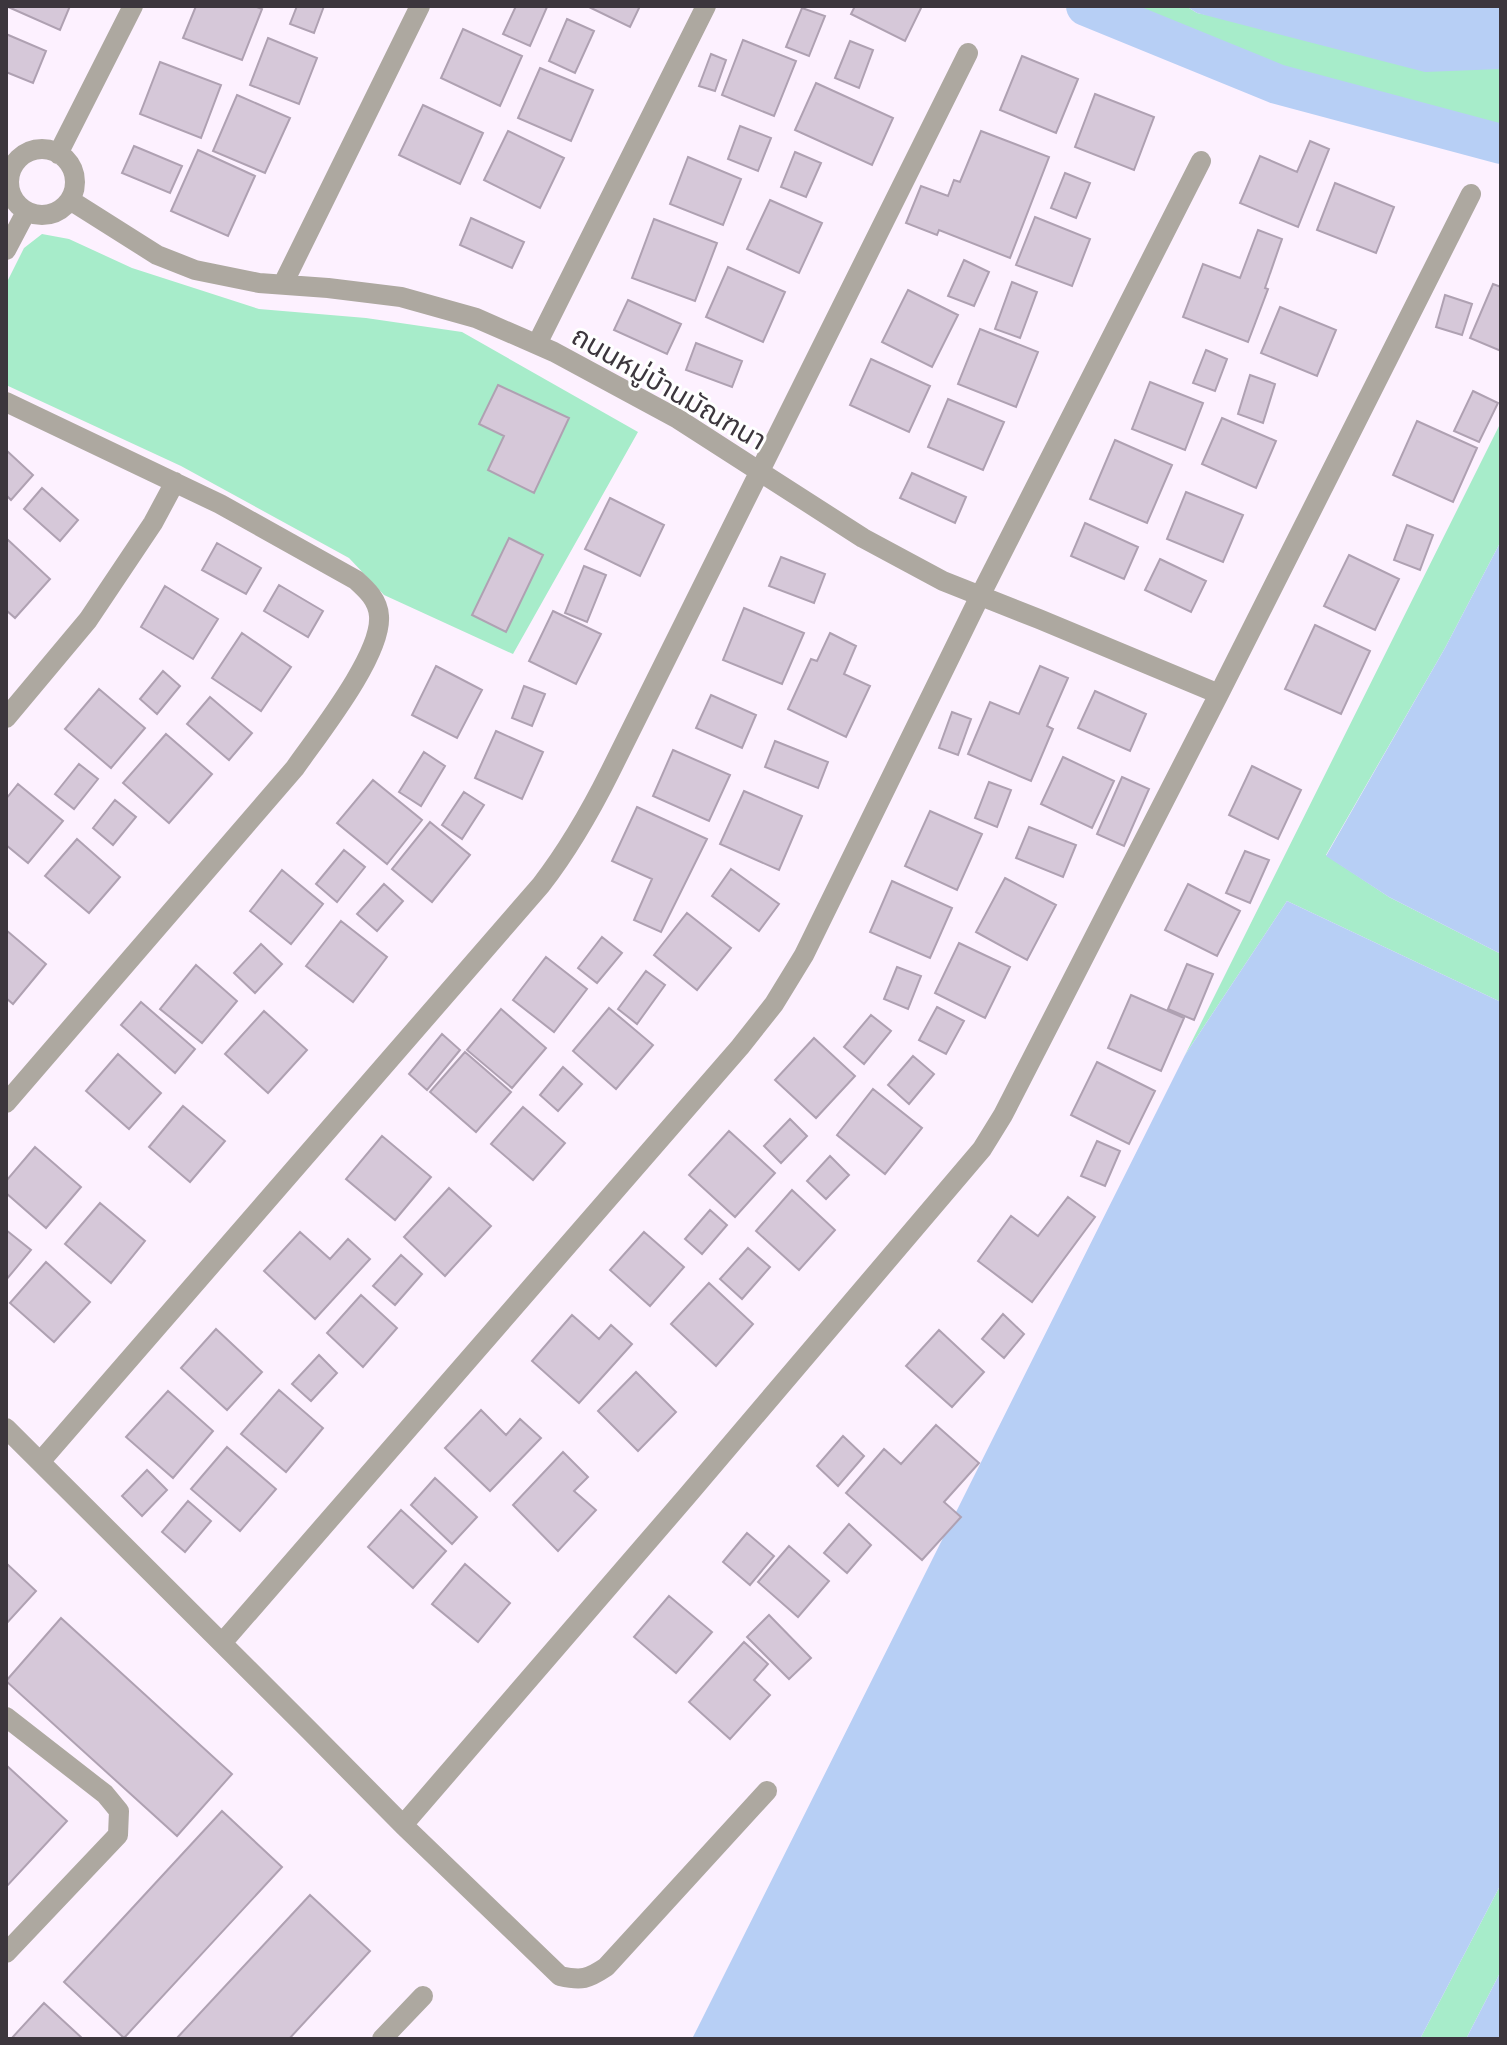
<svg xmlns="http://www.w3.org/2000/svg" width="1507" height="2045" viewBox="0 0 1507 2045" font-family="'Fira Sans','Noto Sans Thai',sans-serif">
<style>
.green{fill:#a7ecca}
.water{fill:#b7cff5}
.lines{fill:none;stroke-linecap:round;stroke-linejoin:round}
.canal{stroke:#b7cff5;stroke-width:40}
.building{fill:#d6c8d9;stroke:#afa1b2;stroke-width:2}
.street{stroke:#ada8a0;stroke-width:20}
.labels{text-anchor:middle;dominant-baseline:central;stroke-width:6;stroke-linejoin:round;paint-order:stroke}
.street-label{font-size:28px;fill:#3c363d;stroke:#fff}
</style>
<rect width="100%" height="100%" fill="#fdf1ff"/>
<!-- green -->
<path class="green" d="M1117 6H1186L1197 13 1500 69 1501 67V126L1270 70Z
M42 234 69 239 132 268 259 309 366 318 462 332 638 432 513 654 384 595 349 558 181 466 6 385V284L24 248Z
M1501 422V541L1445 648 1326 855 1389 897 1501 954V1002L1287 901 1185 1055Z
M1501 1884V1971L1466 2039H1420Z"/>
<!-- water -->
<path class="water" d="M1186 6H1501V67L1500 69 1425 72 1197 13Z
M1501 541V954L1389 897 1326 856 1445 648Z
M1287 901 1501 1002V1884L1420 2039H692L1185 1055Z
M1501 1971V2039H1466Z"/>
<g class="lines">
<!-- canal -->
<path class="canal" d="M1086 6 1277 84 1501 144"/>
</g>
<!-- building -->
<path class="building" d="M6 6H70L60 30Z
M196 6H254L262 9 242 60 183 38Z
M297 6H324L314 33 290 24Z
M516 6 547 7 530 46 503 34Z
M587 6H640L630 27Z
M855 6H922L905 41 851 14Z
M802 8 825 16 809 56 786 47Z
M567 19 594 31 575 73 549 61Z
M463 29 522 56 500 106 441 78Z
M6 34 46 51 33 83 6 72Z
M268 38 317 58 299 104 250 85Z
M743 40 796 61 774 116 722 95Z
M850 41 873 50 859 88 835 78Z
M711 54 726 60 715 91 699 86Z
M1022 56 1078 79 1056 133 1000 110Z
M160 62 221 85 201 138 140 114Z
M540 68 593 90 571 141 518 118Z
M816 83 893 118 872 165 795 130Z
M1095 94 1154 117 1134 170 1075 147Z
M237 95 290 118 265 173 213 151Z
M423 105 483 133 460 184 399 155Z
M740 126 771 138 758 171 728 159Z
M508 131 564 158 540 208 484 180Z
M981 131 1049 157 1010 258 939 230 937 235 906 223 921 186 948 196 954 180 960 182Z
M1310 141 1329 149 1298 227 1240 203 1260 156 1297 172Z
M134 146 182 166 170 193 122 173Z
M198 150 255 176 228 236 171 211Z
M795 152 821 163 806 197 781 187Z
M688 157 741 179 723 225 670 204Z
M1065 173 1090 183 1076 218 1051 208Z
M1335 183 1394 207 1376 253 1317 230Z
M770 200 822 223 799 273 747 249Z
M1035 217 1090 239 1072 286 1016 265Z
M471 218 524 242 512 268 460 245Z
M654 219 717 243 695 301 632 278Z
M1258 230 1282 239 1265 288 1268 289 1248 342 1183 317 1203 264 1240 278Z
M964 260 989 272 974 306 948 296Z
M728 267 785 292 763 342 706 317Z
M1012 282 1037 292 1020 338 995 329Z
M1493 284 1501 287V351L1470 338Z
M908 290 958 315 932 367 882 342Z
M1445 295 1472 304 1462 335 1436 327Z
M628 300 681 324 667 354 614 330Z
M1280 307 1336 330 1317 376 1261 353Z
M980 329 1038 352 1016 407 958 384Z
M696 343 742 361 732 387 686 370Z
M1206 350 1227 359 1215 391 1193 383Z
M871 359 930 386 909 432 850 405Z
M1250 375 1275 384 1263 423 1238 414Z
M1150 382 1203 403 1185 450 1132 429Z
M498 385 569 418 534 493 488 470 504 436 479 424Z
M1473 391 1498 403 1479 442 1454 431Z
M948 399 1004 422 983 470 928 447Z
M1222 418 1276 441 1256 488 1202 464Z
M1417 421 1477 448 1453 502 1393 475Z
M1115 440 1172 465 1147 523 1090 499Z
M6 450 33 475 11 500 6 495Z
M912 473 966 497 955 523 900 498Z
M42 488 78 520 60 541 24 509Z
M1186 492 1243 515 1223 562 1167 539Z
M610 498 664 525 640 576 585 549Z
M1085 523 1138 547 1124 579 1071 556Z
M1407 525 1433 535 1420 570 1394 560Z
M509 538 543 555 506 632 472 615Z
M7 539 50 579 15 618 6 610Z
M217 543 261 568 246 594 202 570Z
M1349 555 1399 579 1375 630 1324 606Z
M781 557 825 574 814 603 769 586Z
M1160 559 1206 581 1191 612 1145 590Z
M584 566 606 575 587 622 565 613Z
M279 585 323 611 308 637 264 611Z
M165 586 218 619 193 659 141 627Z
M744 608 804 633 782 684 723 660Z
M553 611 601 634 576 684 529 661Z
M1315 625 1370 651 1341 714 1285 689Z
M242 633 291 667 261 711 212 678Z
M830 633 856 646 844 674 870 686 846 737 788 709 811 659 817 661Z
M436 666 482 690 457 738 412 715Z
M1040 666 1068 678 1047 726 1053 729 1031 781 968 754 990 702 1019 714Z
M163 671 180 686 157 714 140 699Z
M524 686 545 694 532 726 512 718Z
M99 689 145 728 111 768 65 729Z
M1095 691 1146 714 1130 751 1078 728Z
M711 695 756 715 742 748 696 728Z
M210 697 252 733 229 760 187 724Z
M952 712 971 719 958 755 939 748Z
M496 731 543 752 522 799 475 778Z
M166 734 212 774 169 823 123 783Z
M775 741 828 762 818 788 765 767Z
M673 750 730 775 709 821 653 796Z
M424 752 445 766 421 806 399 792Z
M1063 757 1114 781 1092 828 1041 804Z
M79 764 98 779 74 809 55 794Z
M1252 766 1301 790 1278 839 1229 815Z
M1122 777 1149 789 1124 846 1097 834Z
M373 780 422 820 387 864 337 823Z
M989 782 1011 790 997 827 975 818Z
M18 784 63 821 28 863 6 845V799Z
M744 791 802 816 779 870 720 844Z
M464 792 484 805 462 839 442 825Z
M115 800 136 817 113 845 93 828Z
M637 807 707 839 661 932 634 920 652 879 612 861Z
M930 811 982 834 957 890 905 866Z
M430 822 470 855 432 902 392 869Z
M1029 827 1076 845 1063 877 1016 858Z
M77 839 120 877 89 913 45 876Z
M344 850 365 867 337 902 316 884Z
M1245 851 1269 860 1250 903 1226 893Z
M731 869 779 904 759 931 712 896Z
M282 870 323 904 291 944 250 911Z
M1005 878 1056 905 1027 960 976 932Z
M892 881 952 908 930 958 870 932Z
M384 884 403 901 377 931 357 914Z
M1188 884 1240 911 1217 956 1165 930Z
M687 913 731 948 697 990 654 955Z
M341 921 387 957 353 1002 306 966Z
M6 930 46 964 13 1004 6 998Z
M602 937 622 953 597 983 578 968Z
M959 943 1010 967 985 1018 935 993Z
M261 944 282 964 255 993 234 973Z
M546 957 587 989 554 1032 513 1000Z
M1187 964 1213 974 1194 1020 1168 1009Z
M196 965 237 1001 202 1043 160 1009Z
M897 967 921 976 908 1009 884 999Z
M646 971 665 985 637 1024 618 1009Z
M1131 995 1184 1018 1161 1071 1108 1048Z
M141 1002 195 1049 175 1073 121 1025Z
M937 1007 964 1021 946 1054 919 1040Z
M609 1008 653 1045 616 1089 573 1051Z
M501 1009 546 1048 512 1088 467 1050Z
M264 1011 307 1050 268 1093 225 1054Z
M871 1015 891 1031 864 1064 844 1047Z
M442 1034 460 1050 427 1090 409 1074Z
M814 1038 855 1076 816 1118 775 1080Z
M465 1052 511 1092 476 1132 430 1092Z
M118 1054 161 1093 129 1129 86 1091Z
M913 1056 934 1074 909 1104 888 1085Z
M1097 1062 1155 1091 1129 1144 1071 1115Z
M563 1067 582 1084 558 1111 540 1095Z
M873 1089 922 1128 885 1174 837 1135Z
M183 1106 225 1141 190 1182 149 1147Z
M523 1107 565 1143 533 1180 491 1144Z
M790 1119 807 1136 781 1163 764 1146Z
M729 1131 775 1173 735 1217 689 1175Z
M382 1136 431 1177 395 1220 346 1179Z
M1097 1141 1120 1151 1105 1186 1081 1176Z
M35 1147 81 1187 46 1228 6 1193V1181Z
M830 1156 849 1175 826 1199 807 1181Z
M449 1188 491 1226 445 1276 404 1237Z
M792 1190 835 1230 799 1270 756 1231Z
M1068 1197 1095 1217 1032 1302 978 1261 1011 1216 1038 1236Z
M100 1203 145 1241 111 1283 65 1244Z
M710 1210 727 1225 702 1254 685 1239Z
M6 1230 31 1250 6 1280Z
M300 1232 330 1259 348 1239 370 1259 315 1319 264 1271Z
M644 1232 684 1267 650 1306 610 1270Z
M748 1248 770 1267 742 1299 720 1279Z
M401 1255 422 1274 395 1305 373 1286Z
M46 1262 90 1302 54 1342 10 1303Z
M709 1283 753 1324 716 1366 671 1324Z
M361 1295 397 1328 363 1367 327 1333Z
M1003 1314 1024 1334 1004 1358 982 1339Z
M572 1315 599 1339 611 1325 632 1344 579 1403 532 1361Z
M216 1329 262 1372 227 1410 181 1368Z
M939 1330 984 1372 952 1407 906 1366Z
M319 1355 337 1373 311 1401 292 1384Z
M636 1372 676 1412 638 1451 598 1411Z
M279 1390 323 1428 286 1472 241 1434Z
M168 1391 213 1431 173 1478 126 1437Z
M481 1410 506 1435 520 1419 541 1438 490 1491 445 1448Z
M936 1425 979 1463 944 1502 961 1517 922 1560 846 1493 884 1449 901 1464Z
M843 1436 864 1456 838 1486 817 1466Z
M227 1447 276 1489 240 1531 191 1489Z
M563 1452 588 1477 574 1491 596 1510 558 1551 513 1505Z
M147 1470 167 1490 142 1516 122 1496Z
M435 1478 477 1517 452 1544 411 1505Z
M188 1501 211 1521 185 1552 162 1532Z
M401 1510 446 1551 413 1588 368 1547Z
M849 1524 871 1545 847 1573 824 1553Z
M747 1533 774 1556 750 1585 723 1562Z
M789 1546 829 1581 798 1617 758 1582Z
M6 1563 36 1591 6 1624Z
M465 1564 510 1603 478 1642 432 1604Z
M669 1596 712 1632 676 1673 634 1637Z
M769 1615 811 1658 789 1679 747 1637Z
M61 1618 232 1774 177 1836 6 1681Z
M744 1642 768 1664 754 1680 770 1695 730 1739 689 1702Z
M6 1765 67 1821 6 1887Z
M222 1811 282 1867 124 2038 64 1982Z
M310 1895 370 1951 289 2039H176Z
M44 2003 83 2039H11Z"/>
<g class="lines">
<!-- street -->
<path class="street" d="M9 182a33 33 0 1 1 66 0a33 33 0 1 1-66 0Z
M58 154 133 6
M70 200 157 255 195 270 259 283 328 288 401 297 476 318 554 352 678 419 863 538 943 581 1039 619 1219 694
M6 250 26 212
M283 284 420 6
M537 344 706 6
M6 402 220 504 356 580C367 590 378 600 379 616 382 655 318 735 295 768L6 1103
M6 718 88 620 153 523 175 482
M6 1428 309 1730 403 1825 560 1976C582 1981 588 1979 606 1967L767 1791
M40 1462 541 885C568 850 590 812 610 772L968 53
M222 1643 740 1047 774 1004 804 955 980 596 1201 161
M6 1717 105 1794 119 1811 118 1835 6 1953
M403 1825 687 1496 982 1149 1003 1115 1219 694 1471 194
M382 2039 423 1996"/>
</g>
<g class="labels">
<!-- street labels -->
<g class="street-label">
<text transform="translate(669 388) rotate(30)">ถนนหมู่บ้านมัณฑนา</text>
</g>
</g>
<!-- border -->
<rect width="1507" height="2045" fill="none" stroke="#3c363d" stroke-width="16"/>
</svg>
